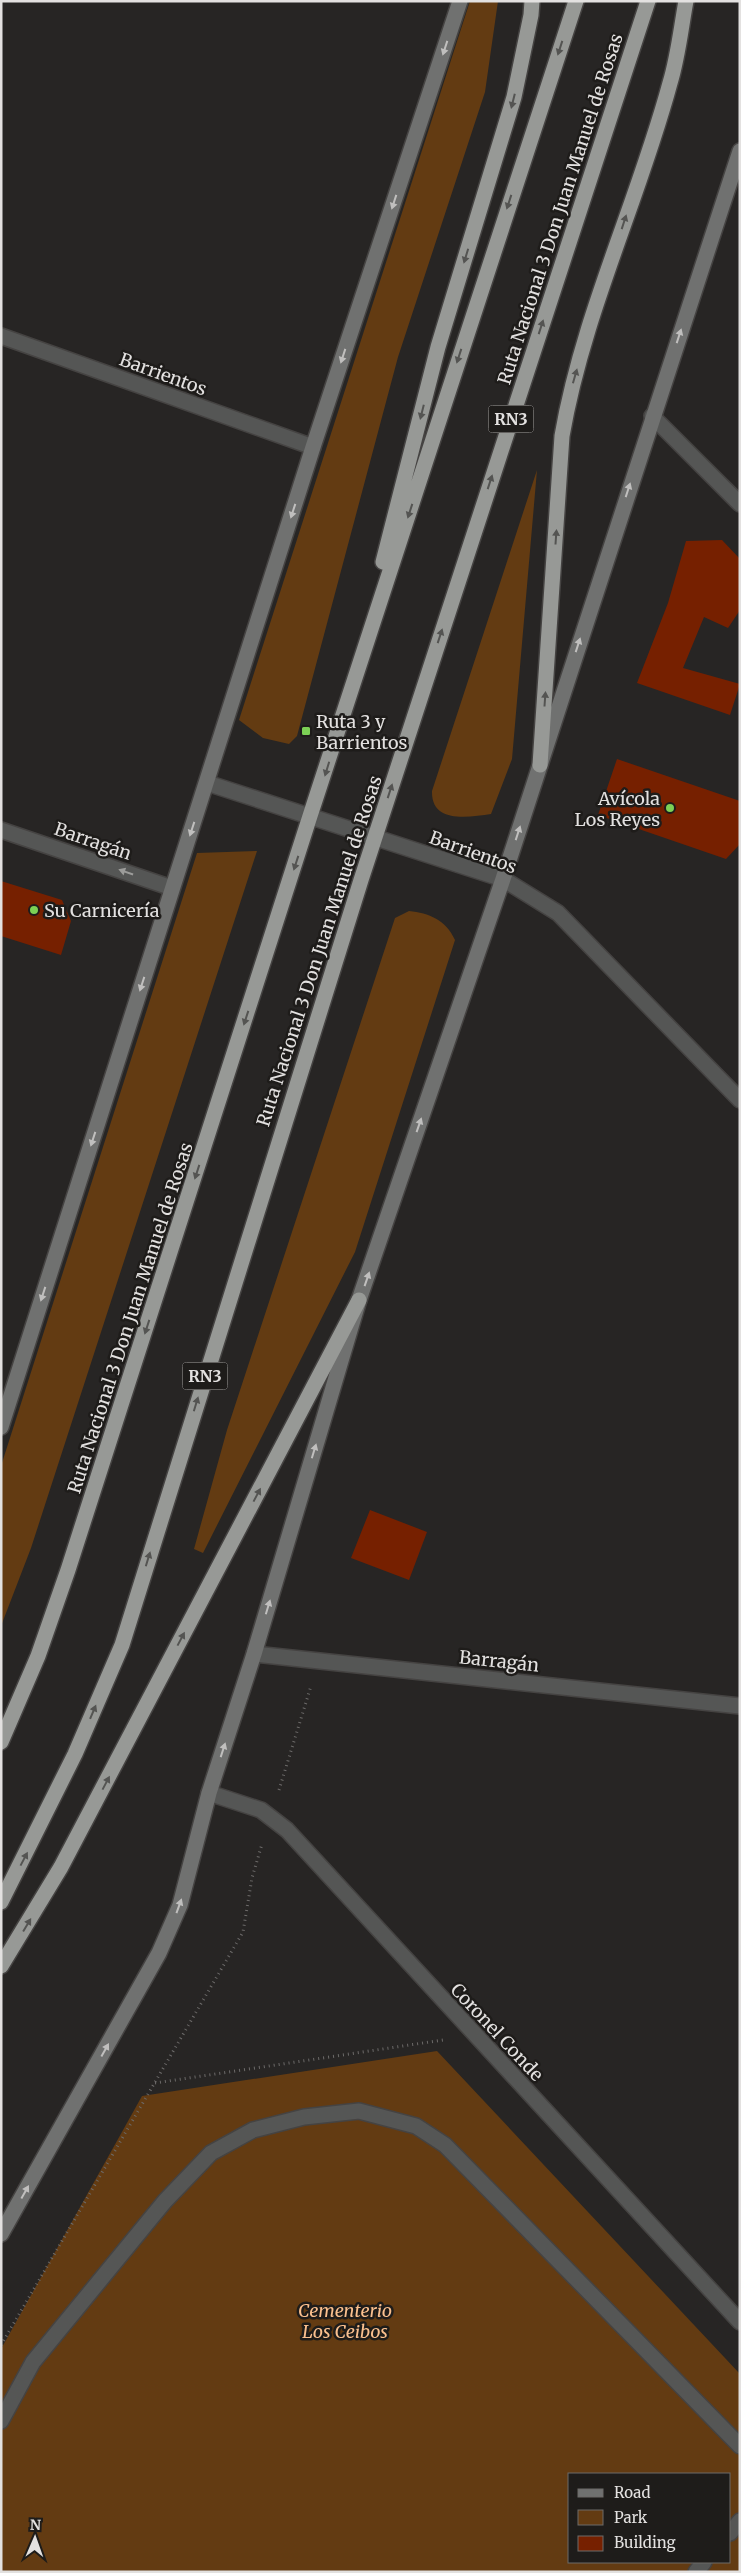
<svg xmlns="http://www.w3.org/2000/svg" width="741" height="2573" viewBox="0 0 741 2573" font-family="Merriweather,serif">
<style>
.green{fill:#633b12;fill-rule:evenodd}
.building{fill:#762000}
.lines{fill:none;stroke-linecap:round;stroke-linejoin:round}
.lane-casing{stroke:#454342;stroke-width:18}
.street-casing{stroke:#454342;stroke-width:18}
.secondary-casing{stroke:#454342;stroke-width:18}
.highway-casing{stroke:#454342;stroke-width:18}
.path{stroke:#6c6a69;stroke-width:3;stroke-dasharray:1 4;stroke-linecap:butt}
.lane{stroke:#555655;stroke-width:15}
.street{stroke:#555655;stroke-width:15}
.secondary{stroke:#707170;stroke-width:15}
.highway{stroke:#979996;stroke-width:15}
.oneway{fill:#c0bfbe}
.oneway2{fill:#545452}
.oneway3{fill:#9c9c9a}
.poi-dot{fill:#7cd155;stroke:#1e1c1a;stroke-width:2}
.labels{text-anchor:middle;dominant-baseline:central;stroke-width:5;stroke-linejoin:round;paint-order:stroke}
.shield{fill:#1e1c1a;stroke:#a8a6a5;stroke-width:1}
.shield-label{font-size:16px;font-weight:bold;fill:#e3e1e0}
.street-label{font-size:18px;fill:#e3e1e0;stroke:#1e1c1a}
.poi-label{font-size:18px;fill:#e3e1e0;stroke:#1e1c1a;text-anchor:start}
.park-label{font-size:18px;font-style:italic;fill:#fbc08e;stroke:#1e1c1a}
</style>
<rect width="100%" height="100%" fill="#272524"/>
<!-- green -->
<path class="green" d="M470 1H498L485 92 398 357 297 736 289 744 263 738 239 720Z
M537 470 512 759 491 814C469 817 431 824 432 791Z
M257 851 31 1548 1 1626V1466L197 853Z
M409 911C429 913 446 920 455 940L355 1252 203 1553 194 1549 227 1430 395 918Z
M437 2051 740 2374V2572H1V2349L142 2096ZM570 2474H730V2562H570Z"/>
<!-- building -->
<path class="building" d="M722 540 740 559V610L728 628 704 617 683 668 740 684 730 715 637 683 668 603 686 541Z
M617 759 740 801V844L726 859 598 815Z
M1 881 62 900 71 921 61 955 1 936Z
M370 1510 427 1532 409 1580 351 1558Z"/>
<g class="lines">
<defs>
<path id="lane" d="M1 2421 33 2362 165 2201 211 2153 253 2130 304 2117 359 2111 416 2126 445 2145 740 2446
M730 2533 740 2521
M696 2572 704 2562"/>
<path id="street" d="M1 336 313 447
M652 416 740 504
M207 783 503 879 558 913 740 1100
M1 830 172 888
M254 1654 740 1706
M209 1793 261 1810 287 1830 740 2322"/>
<path id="secondary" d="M1 1427 313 447 460 1
M1 2234 159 1953 180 1905 209 1793 254 1654 359 1300 503 879 740 151"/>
<path id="highway" d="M383 562 438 347 514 97 531 15 532 1
M540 765 562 436C583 314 638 202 670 83 678 57 681 28 686 1
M1 1742 38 1656 68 1570 310 816 576 1
M1 1902 75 1754 122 1645 361 880 648 1
M1 1966 61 1867 359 1300"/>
</defs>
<!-- lane casing -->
<use href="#lane" class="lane-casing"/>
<!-- street casing -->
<use href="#street" class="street-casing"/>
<!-- secondary casing -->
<use href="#secondary" class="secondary-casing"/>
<!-- highway casing -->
<use href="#highway" class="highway-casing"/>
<!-- path -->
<path class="path" d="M279 1790 311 1686
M155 2083 443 2040
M1 2345 243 1932 252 1878 262 1844"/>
<!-- lane -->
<use href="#lane" class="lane"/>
<!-- street -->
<use href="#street" class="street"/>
<!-- secondary -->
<use href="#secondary" class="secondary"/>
<!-- highway -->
<use href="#highway" class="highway"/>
</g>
<!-- one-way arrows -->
<defs><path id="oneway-solid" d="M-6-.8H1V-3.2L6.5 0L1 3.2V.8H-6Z" transform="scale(1.25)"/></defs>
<g class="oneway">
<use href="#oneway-solid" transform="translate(445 48) rotate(108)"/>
<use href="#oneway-solid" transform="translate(394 202) rotate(108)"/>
<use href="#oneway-solid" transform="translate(679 336) rotate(-72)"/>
<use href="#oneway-solid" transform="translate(343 356) rotate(108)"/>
<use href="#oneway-solid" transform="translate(628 490) rotate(-72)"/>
<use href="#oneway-solid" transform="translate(293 511) rotate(108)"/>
<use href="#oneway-solid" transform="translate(578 645) rotate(-72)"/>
<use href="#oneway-solid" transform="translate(192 829) rotate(108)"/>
<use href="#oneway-solid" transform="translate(518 833) rotate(-72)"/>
<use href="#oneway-solid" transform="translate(142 984) rotate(108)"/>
<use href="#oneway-solid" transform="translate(419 1125) rotate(-71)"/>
<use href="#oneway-solid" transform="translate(93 1139) rotate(108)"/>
<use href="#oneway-solid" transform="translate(367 1279) rotate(-71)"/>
<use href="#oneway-solid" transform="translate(43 1294) rotate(108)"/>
<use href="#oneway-solid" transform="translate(314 1451) rotate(-73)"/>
<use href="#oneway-solid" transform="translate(268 1607) rotate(-73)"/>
<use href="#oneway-solid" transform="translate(223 1750) rotate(-72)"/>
<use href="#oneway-solid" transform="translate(179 1906) rotate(-70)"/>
<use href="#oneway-solid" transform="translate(105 2050) rotate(-61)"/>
<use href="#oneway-solid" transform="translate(25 2192) rotate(-61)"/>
</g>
<g class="oneway2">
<use href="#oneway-solid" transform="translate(560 48) rotate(108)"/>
<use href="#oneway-solid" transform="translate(513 101) rotate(104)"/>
<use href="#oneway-solid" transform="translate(509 202) rotate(108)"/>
<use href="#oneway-solid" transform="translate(624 222) rotate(-72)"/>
<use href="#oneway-solid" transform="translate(466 256) rotate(107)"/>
<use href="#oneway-solid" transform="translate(541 327) rotate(-72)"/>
<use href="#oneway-solid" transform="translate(459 356) rotate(108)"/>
<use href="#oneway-solid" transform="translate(575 376) rotate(-74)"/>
<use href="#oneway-solid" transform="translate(422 412) rotate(104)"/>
<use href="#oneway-solid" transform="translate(490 482) rotate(-72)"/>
<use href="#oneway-solid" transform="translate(410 511) rotate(108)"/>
<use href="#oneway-solid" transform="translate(556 537) rotate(-86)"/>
<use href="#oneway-solid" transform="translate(440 636) rotate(-72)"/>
<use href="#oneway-solid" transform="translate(545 699) rotate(-86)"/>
<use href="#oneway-solid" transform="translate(327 769) rotate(107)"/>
<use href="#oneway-solid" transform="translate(390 791) rotate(-72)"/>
<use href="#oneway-solid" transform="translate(296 863) rotate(108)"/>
<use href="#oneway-solid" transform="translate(246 1018) rotate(108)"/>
<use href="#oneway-solid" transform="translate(197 1172) rotate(108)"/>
<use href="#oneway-solid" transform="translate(147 1327) rotate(108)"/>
<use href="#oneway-solid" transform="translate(196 1404) rotate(-73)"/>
<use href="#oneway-solid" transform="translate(257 1495) rotate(-62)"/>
<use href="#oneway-solid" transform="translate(148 1559) rotate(-73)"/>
<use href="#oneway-solid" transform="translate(181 1639) rotate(-62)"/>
<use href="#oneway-solid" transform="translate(93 1712) rotate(-67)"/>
<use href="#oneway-solid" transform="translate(106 1783) rotate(-62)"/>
<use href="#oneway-solid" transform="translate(24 1859) rotate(-62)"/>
<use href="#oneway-solid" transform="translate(27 1925) rotate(-59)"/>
</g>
<use class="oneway3" href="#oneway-solid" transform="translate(126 872) rotate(-161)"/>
<!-- markers -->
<g class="poi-dot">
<rect x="301" y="726" width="10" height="10" rx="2.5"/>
<circle cx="670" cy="808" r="5"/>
<circle cx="34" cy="910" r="5"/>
</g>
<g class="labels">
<!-- shield labels -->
<g class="shield">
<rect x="488.5" y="405.5" width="45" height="27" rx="4"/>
<rect x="182.5" y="1362.5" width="45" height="27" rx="4"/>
</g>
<g class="shield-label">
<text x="511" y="419">RN3</text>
<text x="205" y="1376">RN3</text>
</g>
<!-- street labels -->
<g class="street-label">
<text transform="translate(560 209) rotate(-72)">Ruta Nacional 3 Don Juan Manuel de Rosas</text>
<text transform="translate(163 374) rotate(20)">Barrientos</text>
<text transform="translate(93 841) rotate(19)">Barragán</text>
<text transform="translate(473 852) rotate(20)">Barrientos</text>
<text transform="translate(319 951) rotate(-72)">Ruta Nacional 3 Don Juan Manuel de Rosas</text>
<text transform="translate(130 1318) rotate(-72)">Ruta Nacional 3 Don Juan Manuel de Rosas</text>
<text transform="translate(499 1661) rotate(6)">Barragán</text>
<text transform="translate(497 2032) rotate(47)">Coronel Conde</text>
</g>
<!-- poi labels -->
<g class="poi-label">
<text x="316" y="721">Ruta 3 y<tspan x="316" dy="21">Barrientos</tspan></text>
<text x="660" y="798" text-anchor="end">Avícola<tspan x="660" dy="21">Los Reyes</tspan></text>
<text x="44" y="910">Su Carnicería</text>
</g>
<!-- park labels -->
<g class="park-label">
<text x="345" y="2310">Cementerio<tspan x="345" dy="21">Los Ceibos</tspan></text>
</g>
</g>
<!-- border -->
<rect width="741" height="2573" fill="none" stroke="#e3e1e0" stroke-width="5"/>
<!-- legend -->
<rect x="568" y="2473" width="162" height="90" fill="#1e1c1a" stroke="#6d6b69"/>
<rect x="578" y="2489" width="25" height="8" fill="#707170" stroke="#6d6b69"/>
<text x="614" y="2498" font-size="15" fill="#e3e1e0">Road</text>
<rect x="578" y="2510" width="25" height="15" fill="#633b12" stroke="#6d6b69"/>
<text x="614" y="2523" font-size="15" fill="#e3e1e0">Park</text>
<rect x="578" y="2536" width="25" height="15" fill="#762000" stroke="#6d6b69"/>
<text x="614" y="2548" font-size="15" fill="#e3e1e0">Building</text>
<!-- north arrow -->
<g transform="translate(35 2538) rotate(2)" stroke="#1e1c1a" stroke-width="4" paint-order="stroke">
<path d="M0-4L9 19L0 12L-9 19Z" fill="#e3e1e0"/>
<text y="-8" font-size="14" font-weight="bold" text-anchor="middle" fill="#e3e1e0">N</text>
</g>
</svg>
